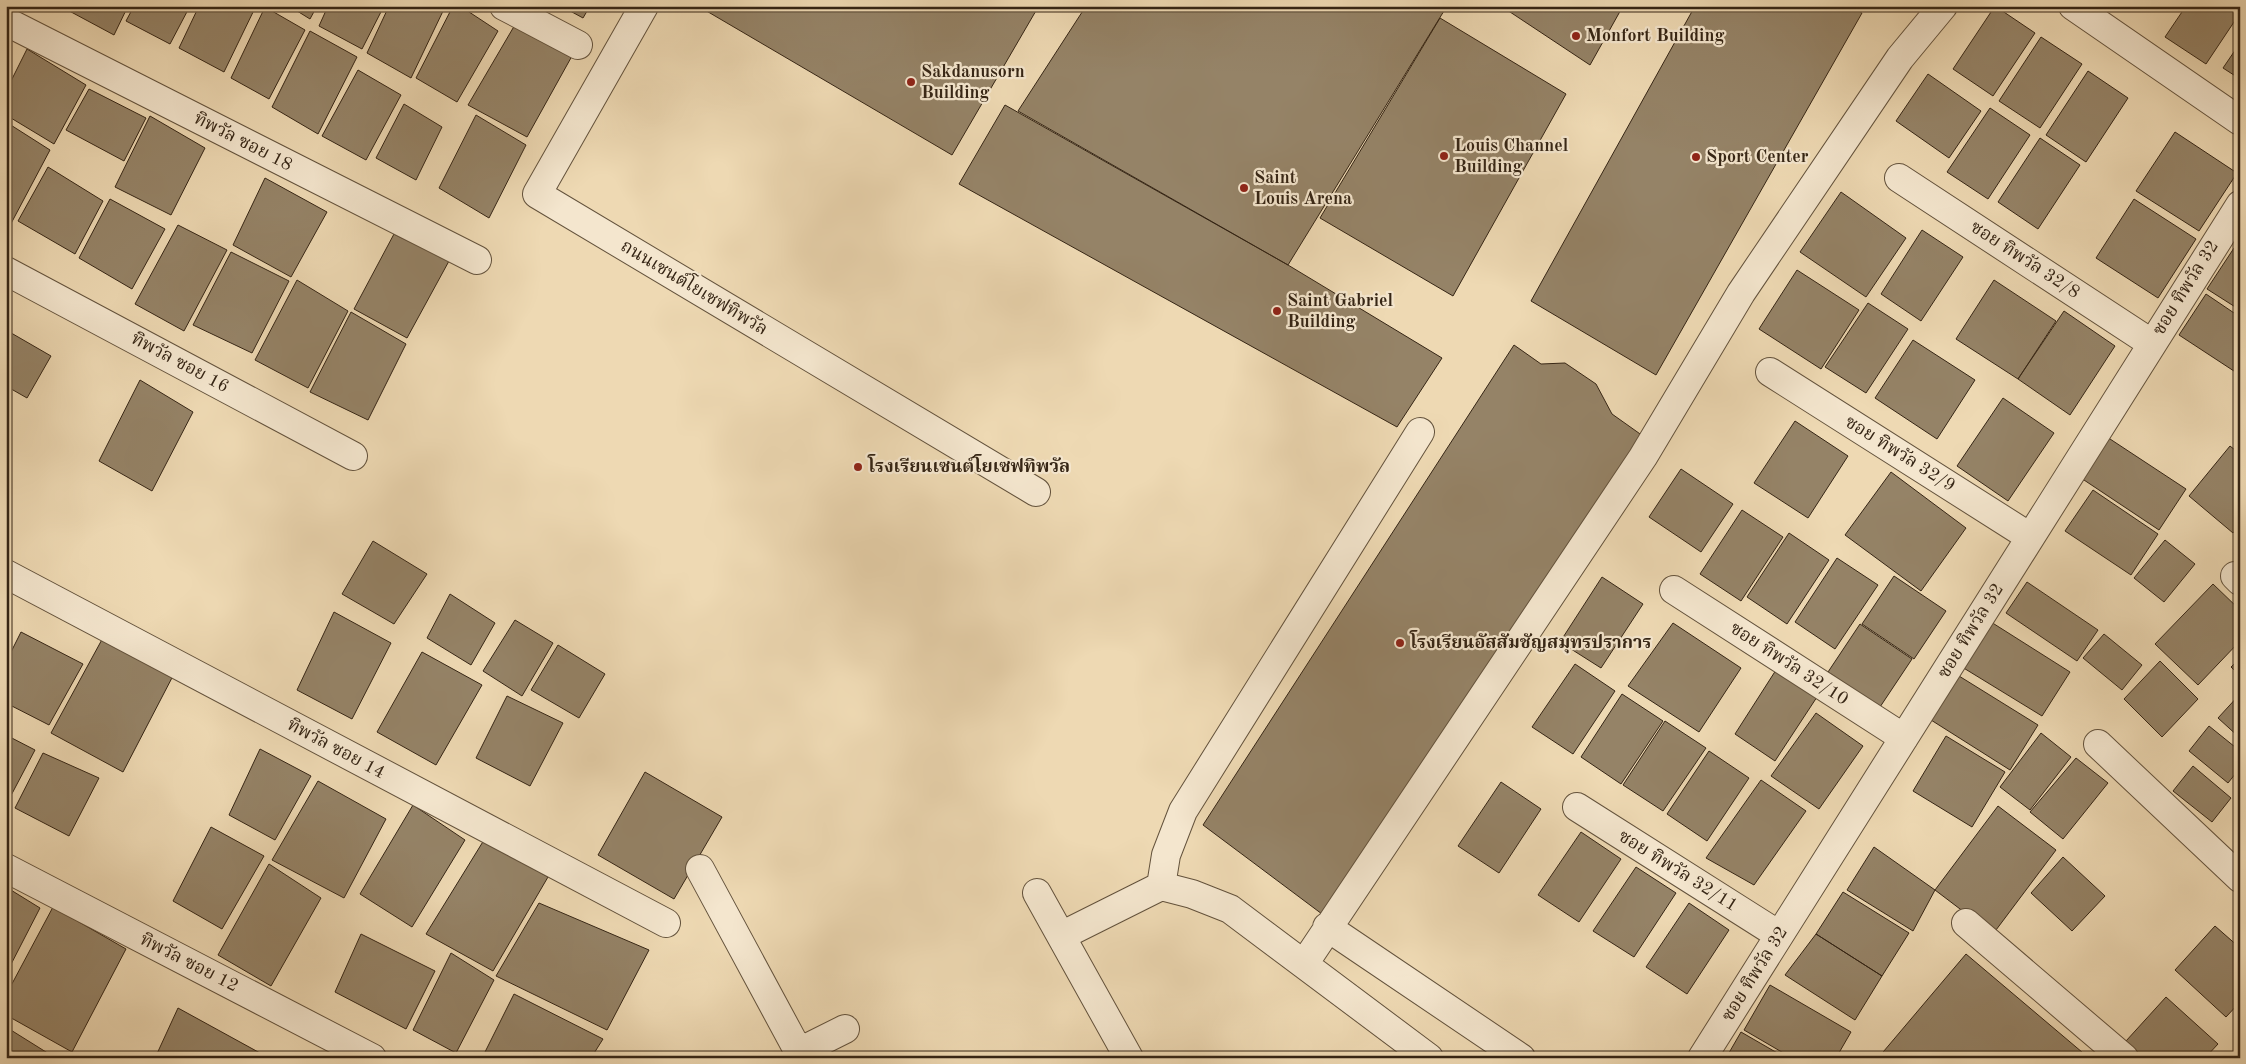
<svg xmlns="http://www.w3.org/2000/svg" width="2246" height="1064" viewBox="0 0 2246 1064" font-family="'Old Standard TT','Noto Serif Thai',serif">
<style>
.building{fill:#958367;stroke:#352515}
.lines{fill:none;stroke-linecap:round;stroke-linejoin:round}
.minor-casing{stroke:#63523c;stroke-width:30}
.minor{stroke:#f4e6ce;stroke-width:28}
.poi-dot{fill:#8f2418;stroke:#f4e6ce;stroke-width:2}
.labels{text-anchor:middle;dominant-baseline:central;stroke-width:4.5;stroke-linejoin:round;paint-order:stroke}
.poi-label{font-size:18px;font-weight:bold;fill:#352515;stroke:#f4e6ce;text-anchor:start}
.street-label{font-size:18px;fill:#352515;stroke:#f4e6ce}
</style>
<rect width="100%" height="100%" fill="#eed9b3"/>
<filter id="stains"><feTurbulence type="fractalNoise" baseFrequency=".004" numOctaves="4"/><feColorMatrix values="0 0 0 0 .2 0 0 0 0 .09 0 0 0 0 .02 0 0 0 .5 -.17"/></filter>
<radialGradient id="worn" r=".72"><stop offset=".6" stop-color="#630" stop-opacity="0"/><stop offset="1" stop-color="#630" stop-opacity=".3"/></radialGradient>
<!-- building -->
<path class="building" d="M60 6H128L114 35Z
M134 6H190L170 44 126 21Z
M199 6 255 8 224 72 179 48Z
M289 6H317L310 19Z
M328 6H384L362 49 319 26Z
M389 6H440L444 9 411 78 367 53Z
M453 6H460L498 31 457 102 416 78Z
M561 6H590L583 18Z
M698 6H1033L1037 9 952 155Z
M1086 6H1447L1288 265 1018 111Z
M1501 6H1623L1590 65Z
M1695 6H1849L1862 13 1656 375 1531 301Z
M1995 6 2035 33 1993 96 1953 69Z
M2186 6H2240V13L2206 64 2165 37Z
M265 7 305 30 269 99 231 78Z
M1440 18 1566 94 1453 296 1320 218Z
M516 23 572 56 527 137 468 105Z
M310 31 357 57 318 134 272 107Z
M2041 37 2082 64 2040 128 1999 101Z
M2240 43V79L2223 68Z
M27 49 86 85 54 144 6 115V91Z
M358 70 401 95 366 160 322 136Z
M2088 71 2128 98 2086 162 2046 135Z
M1928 74 1981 111 1949 158 1896 121Z
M89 89 146 118 124 161 66 130Z
M404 104 442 127 416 180 376 158Z
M1005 105 1288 265 1442 358 1397 427 959 184Z
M1990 108 2030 135 1988 199 1947 172Z
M476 115 526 145 489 218 439 188Z
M150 116 205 148 171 215 115 187Z
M6 122 50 150 6 233Z
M2175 132 2237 173 2199 231 2136 191Z
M2040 138 2080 165 2038 229 1998 202Z
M48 167 103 201 75 254 18 221Z
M265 178 327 212 291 277 233 245Z
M1841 192 1906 238 1866 297 1800 252Z
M110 199 165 229 132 289 79 258Z
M2134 199 2196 239 2158 298 2096 258Z
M178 225 227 250 184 331 135 304Z
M1922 230 1963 257 1921 321 1881 294Z
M394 234 449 261 407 338 354 309Z
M2234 248 2240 252V310L2207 289Z
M231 252 289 281 252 353 193 325Z
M1797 270 1859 310 1821 369 1759 329Z
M297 280 348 311 308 388 255 360Z
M1994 280 2056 321 2018 379 1956 339Z
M2206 294 2240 317V375L2179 335Z
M1868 303 1908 329 1866 393 1825 367Z
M2064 311 2115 346 2070 415 2018 379Z
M351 312 406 344 368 420 310 392Z
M6 330 51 356 27 398 6 386Z
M1913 340 1975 380 1937 439 1875 398Z
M1514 345 1541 364 1565 363 1596 384 1612 414 1643 436 1326 917 1203 825Z
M140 380 193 412 152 491 99 461Z
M2003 398 2054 433 2008 501 1957 466Z
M1795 421 1848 456 1808 518 1754 483Z
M2107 437 2186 489 2159 530 2081 478Z
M2230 446 2240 454V525L2233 533 2189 496Z
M1681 469 1733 504 1701 552 1649 517Z
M1891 472 1966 528 1921 591 1845 535Z
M2093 490 2158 534 2131 575 2065 531Z
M1742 510 1783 537 1741 601 1700 574Z
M1789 533 1829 560 1787 624 1747 597Z
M2165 540 2195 564 2164 602 2134 578Z
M373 541 427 574 394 624 342 594Z
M1837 558 1878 585 1835 649 1795 622Z
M1894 576 1946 611 1914 659 1862 624Z
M1602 577 1643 604 1601 668 1560 642Z
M2027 582 2098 630 2077 661 2006 613Z
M2213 584 2240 610V641L2198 685 2155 644Z
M450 594 495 623 471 665 427 638Z
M334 612 391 643 352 719 297 690Z
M515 620 553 643 522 696 483 671Z
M1991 622 2070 672 2042 716 1962 667Z
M1673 623 1741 668 1699 732 1628 686Z
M1860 624 1912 659 1880 707 1828 672Z
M21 632 83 664 49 725 6 703V662Z
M105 634 175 672 123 772 51 733Z
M2104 634 2142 665 2122 690 2083 658Z
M558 645 605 674 579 718 531 690Z
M422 652 482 685 436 765 377 732Z
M2240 658V676L2231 667Z
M2160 661 2198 699 2162 737 2124 699Z
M1575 664 1615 691 1573 754 1532 727Z
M1776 670 1817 697 1775 761 1735 734Z
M1959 676 2038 725 2010 770 1931 720Z
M1622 694 1663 721 1621 784 1581 757Z
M2240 694V738L2218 718Z
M507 696 563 723 530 786 476 758Z
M1816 713 1863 746 1819 809 1771 776Z
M1665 721 1706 748 1663 811 1623 785Z
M2209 726 2240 751V768L2228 783 2189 751Z
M2041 733 2071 757 2030 810 2000 787Z
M6 735 35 750 6 805Z
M1946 736 2005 772 1972 827 1913 791Z
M260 749 311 776 275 840 229 815Z
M1709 751 1749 778 1707 841 1667 814Z
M43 753 99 778 69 836 15 808Z
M2076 758 2108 783 2063 839 2030 812Z
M2193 766 2231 798 2212 822 2173 791Z
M645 772 722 817 674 899 598 855Z
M1761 780 1806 811 1754 885 1706 858Z
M318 781 386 819 344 898 272 860Z
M1501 782 1541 809 1499 873 1458 846Z
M413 805 465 840 412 927 360 894Z
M1998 806 2056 850 1993 934 1935 890Z
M211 827 264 856 222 929 173 901Z
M1581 832 1621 859 1579 922 1538 895Z
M484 840 548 877 493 971 426 934Z
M1874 847 1935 890 1913 931 1847 890Z
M2063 857 2105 896 2072 931 2031 893Z
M269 864 321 898 271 986 218 955Z
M1636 867 1676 893 1634 957 1593 931Z
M6 887 40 908 6 974Z
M1843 892 1909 933 1882 976 1816 934Z
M539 903 649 950 607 1030 496 976Z
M1689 903 1729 930 1687 994 1646 967Z
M53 907 126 949 72 1052 6 1015V995Z
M2215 926 2240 948V1002L2226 1017 2175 970Z
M361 934 435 971 406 1029 335 992Z
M1816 934 1882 976 1855 1020 1785 975Z
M451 953 494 980 456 1053 413 1030Z
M1966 954 2089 1058H1878Z
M1770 985 1851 1032 1836 1058H1792L1744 1030Z
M514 994 603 1039 591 1058H482Z
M2166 997 2218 1044 2205 1058H2144L2126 1041Z
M178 1008 260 1053 258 1058H155Z
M6 1027 54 1057V1058H6Z
M1741 1032 1786 1058H1726Z"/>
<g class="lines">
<defs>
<path id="minor" d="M504 6 578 45
M644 6 537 194 1036 492
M2073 6 2240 121
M9 23 477 260
M1899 178 2151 343
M6 271 353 456
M1770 372 2030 537
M6 574 666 923
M2235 576 2240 581
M1674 590 1904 738
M2098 744 2240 878
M1577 807 1779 935
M6 868 372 1058
M700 869 802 1058
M1161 886 1166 855 1183 811 1420 432
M1037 893 1129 1058
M1966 923 2124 1058
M1327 927 1521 1058
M1061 936 1161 886 1192 894 1230 909 1429 1058
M1304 964 1643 457 1741 293 1900 58 1943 6
M799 1052 845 1029
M1702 1058 2240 205"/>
</defs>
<!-- minor casing -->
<use href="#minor" class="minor-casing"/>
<!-- minor -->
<use href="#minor" class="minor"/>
</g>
<!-- markers -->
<g class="poi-dot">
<circle cx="1576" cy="36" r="5"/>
<circle cx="911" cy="82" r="5"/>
<circle cx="1444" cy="156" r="5"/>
<circle cx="1696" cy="157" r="5"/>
<circle cx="1244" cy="188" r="5"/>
<circle cx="1277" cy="311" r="5"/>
<circle cx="858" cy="467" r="5"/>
<circle cx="1400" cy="643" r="5"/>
</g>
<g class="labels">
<!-- poi labels -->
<g class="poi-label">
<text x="1586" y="36">Monfort Building</text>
<text x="921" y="72">Sakdanusorn<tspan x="921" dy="21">Building</tspan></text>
<text x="1454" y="146">Louis Channel<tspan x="1454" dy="21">Building</tspan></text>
<text x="1706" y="157">Sport Center</text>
<text x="1254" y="178">Saint<tspan x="1254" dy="21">Louis Arena</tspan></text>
<text x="1287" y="301">Saint Gabriel<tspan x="1287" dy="21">Building</tspan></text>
<text x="868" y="467">โรงเรียนเซนต์โยเซฟทิพวัล</text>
<text x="1410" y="643">โรงเรียนอัสสัมชัญสมุทรปราการ</text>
</g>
<!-- street labels -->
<g class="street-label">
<text transform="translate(243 142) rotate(27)">ทิพวัล ซอย 18</text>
<text transform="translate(2025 260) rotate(33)">ซอย ทิพวัล 32/8</text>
<text transform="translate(694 288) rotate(31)">ถนนเซนต์โยเซฟทิพวัล</text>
<text transform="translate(2186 288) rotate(-58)">ซอย ทิพวัล 32</text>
<text transform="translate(180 363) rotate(28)">ทิพวัล ซอย 16</text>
<text transform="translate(1900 454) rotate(32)">ซอย ทิพวัล 32/9</text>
<text transform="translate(1971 631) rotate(-58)">ซอย ทิพวัล 32</text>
<text transform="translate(1789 664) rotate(33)">ซอย ทิพวัล 32/10</text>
<text transform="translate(336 749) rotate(28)">ทิพวัล ซอย 14</text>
<text transform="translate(1678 871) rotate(32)">ซอย ทิพวัล 32/11</text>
<text transform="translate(189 963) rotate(27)">ทิพวัล ซอย 12</text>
<text transform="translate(1755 974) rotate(-58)">ซอย ทิพวัล 32</text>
</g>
</g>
<!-- margin -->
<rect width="2246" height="1064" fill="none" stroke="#eed9b3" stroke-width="25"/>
<rect x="8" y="8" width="2231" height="1049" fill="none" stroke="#352515" stroke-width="2.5"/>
<rect x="12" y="12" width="2221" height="1039" fill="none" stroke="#352515"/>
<rect width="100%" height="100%" filter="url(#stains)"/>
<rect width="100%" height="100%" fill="url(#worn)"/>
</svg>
